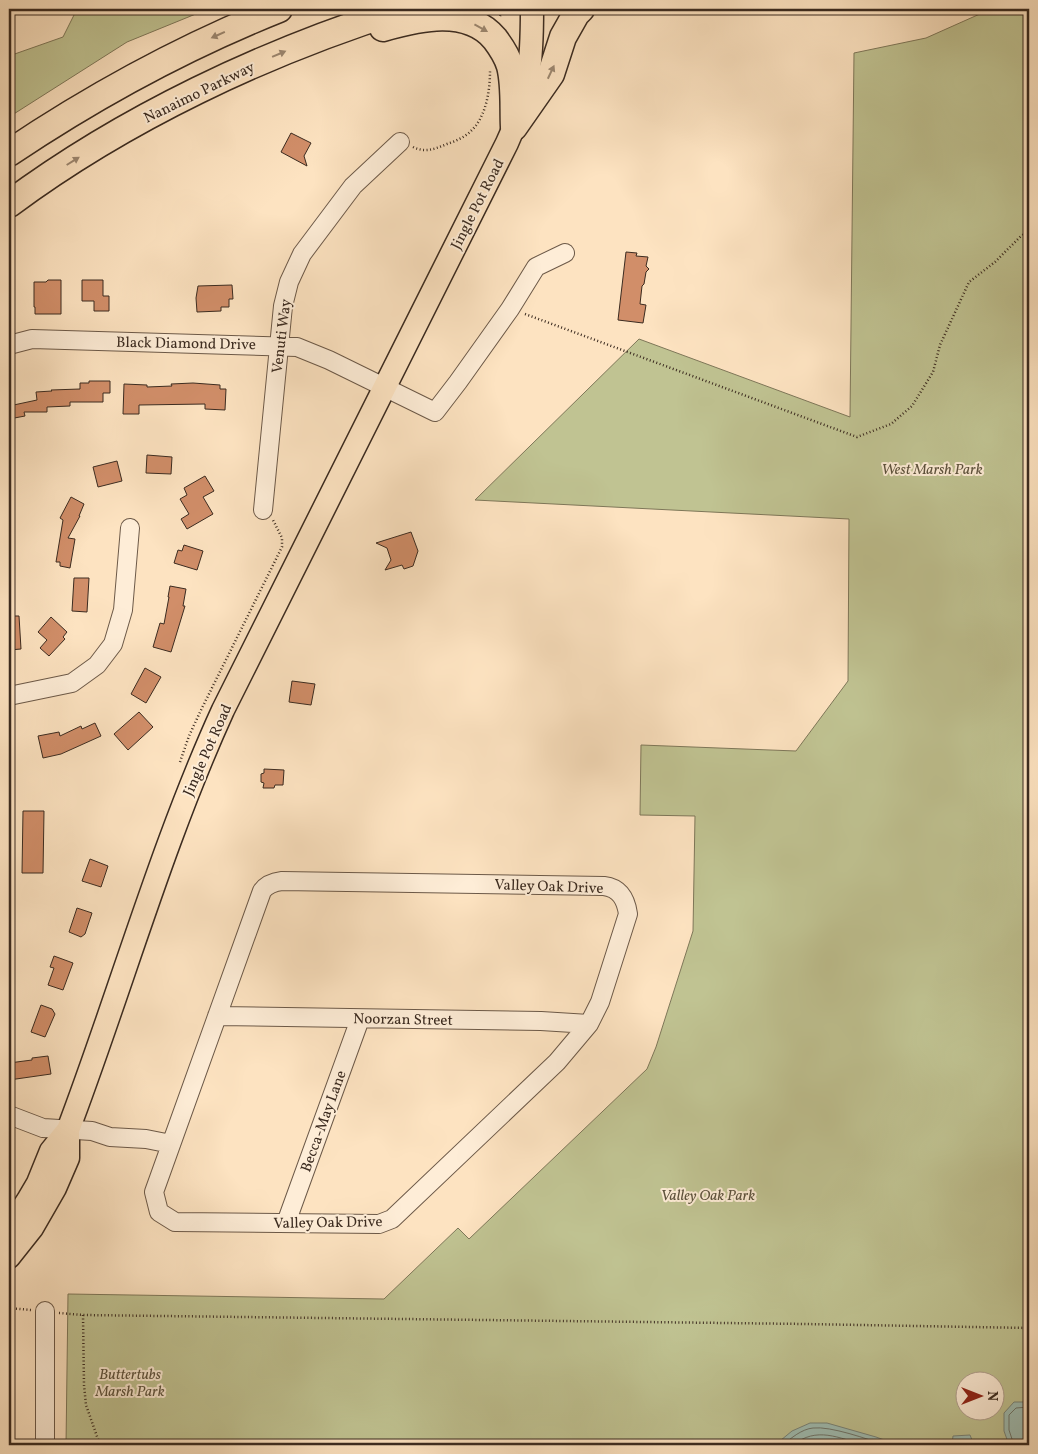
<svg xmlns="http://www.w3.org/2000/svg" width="1038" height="1454" font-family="Vollkorn,serif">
  <rect width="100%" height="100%" fill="#fde3c1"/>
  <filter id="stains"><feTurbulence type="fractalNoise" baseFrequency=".004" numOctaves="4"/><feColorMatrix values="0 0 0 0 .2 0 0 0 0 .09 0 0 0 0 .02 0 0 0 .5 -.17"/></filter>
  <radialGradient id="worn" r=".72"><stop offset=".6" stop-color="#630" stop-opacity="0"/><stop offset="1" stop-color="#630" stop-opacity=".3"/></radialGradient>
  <path fill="#c0c392" stroke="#7e7759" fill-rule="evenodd" d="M 77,9 L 208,9 L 127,42 L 9,117 L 9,56 L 63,37 Z
    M 991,9 L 1029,9 L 1029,1445 L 66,1445 L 68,1294 L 384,1299 L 458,1228 L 469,1239 L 647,1069 L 656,1047 L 693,931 L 695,816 L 640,815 L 641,745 L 796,751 L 848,681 L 849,519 L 475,500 L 639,339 L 850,417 L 854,53 L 926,38 ZM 966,1382 L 996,1382 L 996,1412 L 966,1412 Z"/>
  <path fill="#9fbeb4" stroke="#778379" d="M 1014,1402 L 1029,1402 L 1029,1445 L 1009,1445 L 1004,1431 L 1004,1413 Z
    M 810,1423 L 827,1423 L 876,1437 L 898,1445 L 775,1445 L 792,1431 Z
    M 970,1435 L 974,1445 L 952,1445 L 953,1436 Z"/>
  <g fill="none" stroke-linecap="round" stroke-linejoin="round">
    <path stroke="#6d746a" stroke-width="1" d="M 783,1445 C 791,1438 802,1429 813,1428 C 831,1426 867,1439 885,1445
      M 793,1445 C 817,1426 838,1438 865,1445
      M 1014,1445 L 1009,1430 L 1009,1415 L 1016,1408 L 1029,1407"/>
  </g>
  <path fill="#d18e69" stroke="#3b2b20" d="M 291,133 L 311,143 L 304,156 L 307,166 L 281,152 Z
    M 626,252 L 637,253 L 636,256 L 648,257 L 646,266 L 649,269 L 646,272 L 644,284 L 642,286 L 640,304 L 646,305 L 643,323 L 618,320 Z
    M 48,280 L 61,280 L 61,314 L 35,314 L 35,307 L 34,307 L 34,282 L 46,282 Z
    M 82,280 L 103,280 L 103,296 L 109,296 L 109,311 L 94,311 L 94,301 L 82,301 Z
    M 232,285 L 233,299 L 229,299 L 229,307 L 221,307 L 221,311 L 197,312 L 196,298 L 198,286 Z
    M 89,381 L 110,381 L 110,393 L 103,393 L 103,402 L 70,402 L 70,406 L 47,407 L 47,412 L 24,412 L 25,416 L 9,419 L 9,406 L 37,400 L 36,392 L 52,391 L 51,390 L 80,389 L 80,383 L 89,383 Z
    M 193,383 L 220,385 L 220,389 L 226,389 L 225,410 L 205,409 L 205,404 L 139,405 L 139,414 L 123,414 L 124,384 L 147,385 L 147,387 L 172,386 L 171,384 Z
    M 147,455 L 172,457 L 171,474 L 146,473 Z
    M 117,461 L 122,481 L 98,487 L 93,467 Z
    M 205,476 L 214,491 L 203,497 L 213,514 L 187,529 L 181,519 L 189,514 L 180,499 L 187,495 L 184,488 Z
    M 71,497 L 84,504 L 79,516 L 80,516 L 68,538 L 75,539 L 70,568 L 60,566 L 60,562 L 56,562 L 63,520 L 60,518 Z
    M 411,532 L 418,551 L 413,566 L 404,569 L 402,565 L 385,570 L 391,560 L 387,548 L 376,543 Z
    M 184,545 L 203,551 L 197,570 L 174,563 L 178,550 L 182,551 Z
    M 74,578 L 89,578 L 87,612 L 72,611 Z
    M 170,586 L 186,589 L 183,606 L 185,606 L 171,652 L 153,647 L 160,623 L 164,624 L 169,597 L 168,597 Z
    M 9,616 L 19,616 L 21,649 L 9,650 Z
    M 51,617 L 67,632 L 63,637 L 65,639 L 49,656 L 40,648 L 47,640 L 38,632 Z
    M 145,668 L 161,677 L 146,703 L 131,694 Z
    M 292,681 L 315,684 L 311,705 L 289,702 Z
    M 139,712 L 153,727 L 128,750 L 114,734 Z
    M 95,723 L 101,736 L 61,754 L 43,758 L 38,736 L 59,732 L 60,736 L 81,726 L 82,729 Z
    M 264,769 L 284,770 L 283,785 L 275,785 L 274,788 L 263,788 L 264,783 L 261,782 L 261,774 L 264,773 Z
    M 23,811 L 44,811 L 43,873 L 22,873 Z
    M 90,859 L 108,866 L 101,887 L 82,881 Z
    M 77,908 L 92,913 L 85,934 L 81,937 L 69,932 Z
    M 54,956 L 73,963 L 63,990 L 48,985 L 54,968 L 50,967 Z
    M 41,1005 L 52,1009 L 55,1014 L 45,1037 L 31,1032 Z
    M 48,1056 L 51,1074 L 9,1080 L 9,1063 L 32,1060 L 32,1058 Z"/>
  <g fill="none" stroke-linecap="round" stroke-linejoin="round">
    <defs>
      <path id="minor" d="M 9,345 L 32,339 L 297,347 L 329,360 L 435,412 L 458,382 L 510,309 L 536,267 L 565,253
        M 263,510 L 283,306 L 289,282 L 302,254 L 353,186 L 400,142
        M 9,696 L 72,683 L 97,665 L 113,644 L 123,610 L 130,528
        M 282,881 L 604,886 C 620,888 626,900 628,914 L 600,1002 L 589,1024 L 557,1062 L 392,1219 L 379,1224 L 175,1222 L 159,1212 L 154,1192 L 262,891 C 267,884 274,882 282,881 Z
        M 217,1016 L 541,1021 L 589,1024
        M 9,1115 L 43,1128 L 92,1131 L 110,1137 L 146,1139 L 171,1144
        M 286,1223 L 360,1019
        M 45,1445 L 45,1311"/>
      <path id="major" d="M 9,1229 L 28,1200 L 38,1183 L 51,1151 L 68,1130 C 121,990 161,846 223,710 L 507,143 C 516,124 524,97 528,76 C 532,54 532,31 532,9
        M 9,1257 L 32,1228 L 55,1188 L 68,1158 L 68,1130"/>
      <path id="highway" d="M 383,28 C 419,18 467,6 495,39 C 501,47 507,56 510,66 C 515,85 513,107 514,127
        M 514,127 L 551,74 L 563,37 L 576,14 L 581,9
        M 9,153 C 94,96 184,47 279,9
        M 9,204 C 125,118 265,52 402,9"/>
    </defs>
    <use href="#minor" stroke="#6c5948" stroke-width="20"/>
    <use href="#major" stroke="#3b2b20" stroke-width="25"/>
    <use href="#highway" stroke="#3b2b20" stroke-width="29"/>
    <path stroke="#3b2b20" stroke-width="2.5" stroke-dasharray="1 2.5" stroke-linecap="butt" d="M 497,15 L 497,9
      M 500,16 L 504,9
      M 413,147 C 425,153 435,149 447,144 C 456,141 465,137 471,131 C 486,117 490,91 490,71
      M 525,314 L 857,437 L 891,424 L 912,406 L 933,372 L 940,345 L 969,282 L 995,262 L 1021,236 L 1029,231
      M 180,762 L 189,736 L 201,710 L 282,547 L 282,538 L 273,520
      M 9,1308 L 31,1310
      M 59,1313 L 83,1315 L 805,1324 L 1029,1328
      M 83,1315 L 84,1385 L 86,1405 L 100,1445"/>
    <use href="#minor" stroke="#feedd7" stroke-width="18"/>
    <use href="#major" stroke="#fde3c1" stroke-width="22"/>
    <use href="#highway" stroke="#fde3c1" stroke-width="26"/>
  </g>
  <defs><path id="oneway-solid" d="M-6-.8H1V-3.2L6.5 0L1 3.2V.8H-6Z" transform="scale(1.25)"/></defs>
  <g fill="#9c8770">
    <use href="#oneway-solid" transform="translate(481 28) rotate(29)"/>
    <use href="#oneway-solid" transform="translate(218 35) rotate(156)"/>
    <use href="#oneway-solid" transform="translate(279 54) rotate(-23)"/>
    <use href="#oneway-solid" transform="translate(551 72) rotate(-65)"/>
    <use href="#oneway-solid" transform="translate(73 161) rotate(-32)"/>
  </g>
  <g text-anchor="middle" stroke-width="4" stroke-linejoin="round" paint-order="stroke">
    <g font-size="15" fill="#3b2b20" stroke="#feedd7">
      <text transform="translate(199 92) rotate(-26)" y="5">Nanaimo Parkway</text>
      <text transform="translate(477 204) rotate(-63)" y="5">Jingle Pot Road</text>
      <text transform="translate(281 336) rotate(-83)" y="5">Venuti Way</text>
      <text transform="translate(186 343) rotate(1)" y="5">Black Diamond Drive</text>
      <text transform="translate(207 750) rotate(-66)" y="5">Jingle Pot Road</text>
      <text transform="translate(549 886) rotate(2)" y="5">Valley Oak Drive</text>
      <text transform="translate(403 1019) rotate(1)" y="5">Noorzan Street</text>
      <text transform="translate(323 1121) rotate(-70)" y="5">Becca-May Lane</text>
      <text transform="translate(328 1222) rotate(-1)" y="5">Valley Oak Drive</text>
    </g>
    <g font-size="15" font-style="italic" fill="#5c513c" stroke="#feedd7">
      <text x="932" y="474">West Marsh Park</text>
      <text x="708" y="1200">Valley Oak Park</text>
      <text x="130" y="1379">Buttertubs<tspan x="130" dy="17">Marsh Park</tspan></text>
    </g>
  </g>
  <rect width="1038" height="1454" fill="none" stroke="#fde3c1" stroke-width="30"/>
  <rect x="10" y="10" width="1018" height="1434" fill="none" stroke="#3b2b20" stroke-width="2.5"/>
  <rect x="15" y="15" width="1008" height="1424" fill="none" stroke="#3b2b20"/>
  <g transform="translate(980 1396) rotate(90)"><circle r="24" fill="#feedd7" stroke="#b09f8e"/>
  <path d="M0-4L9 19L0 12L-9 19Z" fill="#8f2418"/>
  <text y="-8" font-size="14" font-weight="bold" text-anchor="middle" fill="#3b2b20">N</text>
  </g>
  <rect width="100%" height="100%" filter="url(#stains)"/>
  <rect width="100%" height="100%" fill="url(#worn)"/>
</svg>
